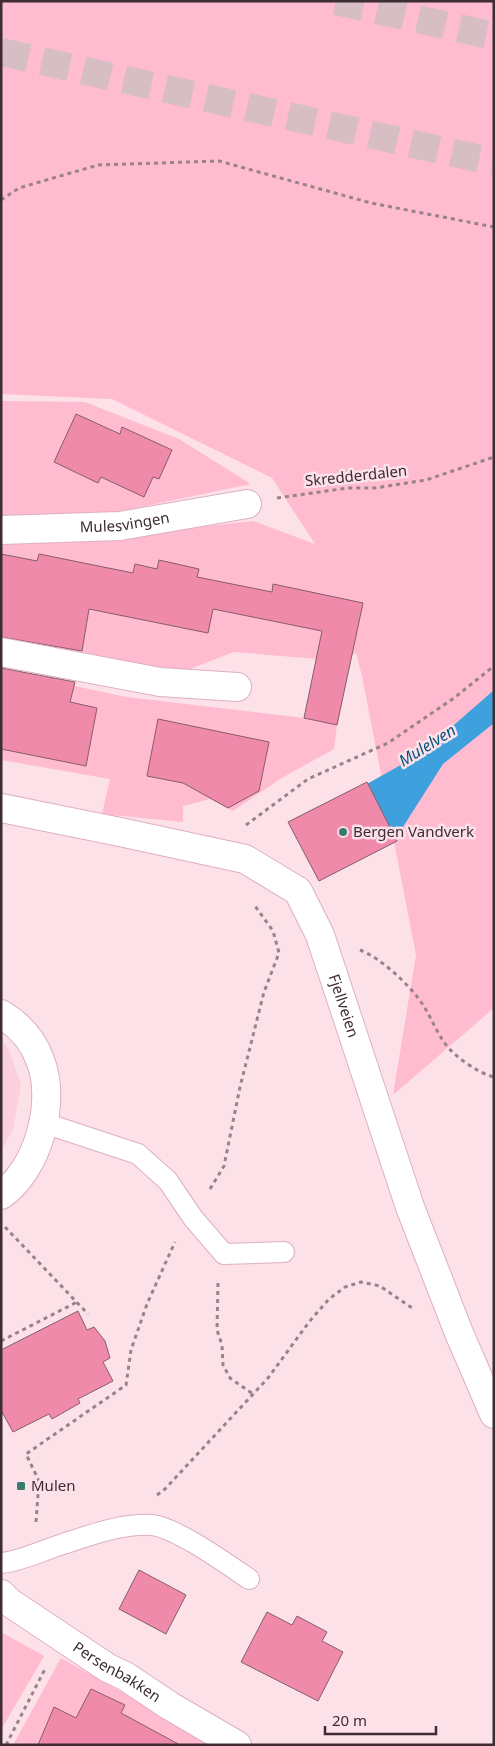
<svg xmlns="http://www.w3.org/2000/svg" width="495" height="1746" font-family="'Noto Sans',sans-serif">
  <rect width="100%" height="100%" fill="#fde1e9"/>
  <path fill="#fbd0dc" d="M 1,1037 L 9,1050 L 21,1085 L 13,1130 L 1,1150 Z"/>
  <path fill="#ffbbcf" d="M 1,1 L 494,1 L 494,1008 L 393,1095 L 416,955 L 362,676 L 356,653 L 342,661 L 234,652 L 187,670 L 94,659 L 1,640 L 1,541 L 100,538 L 253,521 L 315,544 L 272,478 L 112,399 L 1,394 Z
    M 1,401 L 85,402 L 179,439 L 251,484 L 117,512 L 1,522 Z
    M 1,670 L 126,697 L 304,718 L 337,725 L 334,749 L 280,779 L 233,811 L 210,799 L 183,806 L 183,822 L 102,814 L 110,779 L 1,760 Z
    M 1,1632 L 44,1656 L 1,1730 Z
    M 61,1658 L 216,1745 L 13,1745 Z"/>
  <path fill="#3ea1de" d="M 494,690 L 494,723 L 443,764 L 394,841 L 367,784 L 422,753 Z"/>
  <path fill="#ef8aab" stroke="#855e69" d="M 76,414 L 120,434 L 122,427 L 172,450 L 159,479 L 153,477 L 144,497 L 101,477 L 98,483 L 54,462 Z
    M 1,554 L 37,561 L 39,554 L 133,573 L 135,564 L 157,569 L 159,560 L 199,569 L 197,577 L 272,592 L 273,584 L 363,603 L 337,725 L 304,718 L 322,631 L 213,609 L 208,633 L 89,609 L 82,651 L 1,637 Z
    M 1,668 L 75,682 L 70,702 L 97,708 L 86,766 L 1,749 Z
    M 158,719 L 269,742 L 259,791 L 228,808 L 183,783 L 147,776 Z
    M 367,782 L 397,841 L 319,881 L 288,822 Z
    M 78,1311 L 87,1330 L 94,1327 L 105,1341 L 110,1358 L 103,1362 L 113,1381 L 78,1399 L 80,1403 L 52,1419 L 49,1414 L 13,1432 L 1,1410 L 1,1350 Z
    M 139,1570 L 186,1595 L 166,1634 L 119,1609 Z
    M 267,1612 L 292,1625 L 297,1616 L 327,1632 L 322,1641 L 343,1652 L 318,1701 L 241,1662 Z
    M 91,1689 L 125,1705 L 121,1713 L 180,1745 L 38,1745 L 54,1707 L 76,1718 Z"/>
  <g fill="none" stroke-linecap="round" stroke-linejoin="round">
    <path stroke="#d7bdc4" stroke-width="28" stroke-dasharray="28 14" stroke-linecap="butt" d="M 336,1 L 494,36
      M 1,52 L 494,162"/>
    <defs>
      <path id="lane" d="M 44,1123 L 138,1154 L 168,1181 L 193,1218 L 224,1254 L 284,1252
        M 1,1563 C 22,1561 43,1550 63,1544 C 91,1535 123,1523 152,1525 C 177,1528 227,1564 249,1579"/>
      <g id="street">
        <path id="s1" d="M 1,530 L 120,526 L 247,504"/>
        <path d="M 1,652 L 160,682 L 237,687"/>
        <path id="s2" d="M 1,808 L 120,832 L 245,859 L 298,891 L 320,935 L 410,1207 L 459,1333 L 494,1414"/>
        <path d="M 1,1014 C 19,1025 33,1040 40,1060 C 57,1101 38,1170 1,1195"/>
        <path id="s3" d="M 1,1594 L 9,1602 L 108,1668 L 125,1676 L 170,1706 L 237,1745"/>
      </g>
    </defs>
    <use href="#lane" stroke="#ddb0bd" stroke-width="22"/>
    <use href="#street" stroke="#ddb0bd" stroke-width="30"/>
    <path stroke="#998389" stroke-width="3" stroke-dasharray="4 4" stroke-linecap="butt" d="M 1,200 L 19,188 L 98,165 L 219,161 L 371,203 L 494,227
      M 277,498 L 348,488 L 375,488 L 426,480 L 494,457
      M 246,825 L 308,779 L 388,743 L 454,698 L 494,666
      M 360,950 C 381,958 411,986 423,1005 C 431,1017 436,1031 444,1042 C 453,1056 478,1073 494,1077
      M 210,1189 L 224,1166 L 240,1087 L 264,992 L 279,953 L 273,931 L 255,906
      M 5,1227 L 88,1314
      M 218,1283 L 217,1330 L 222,1345 L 223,1365 L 230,1378 L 253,1394
      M 1,1341 L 77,1302
      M 157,1495 L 165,1489 L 268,1378 L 309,1322 L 329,1299 L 345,1287 L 361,1282 L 380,1286 L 412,1308
      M 36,1522 L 39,1481 L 26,1454 L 126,1385 L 131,1350 L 147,1304 L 175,1242
      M 6,1745 L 46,1667"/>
    <use href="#lane" stroke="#fff" stroke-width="20"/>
    <use href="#street" stroke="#fff" stroke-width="28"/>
  </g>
  <g fill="#377b6e" stroke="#fde1e9" stroke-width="2">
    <circle cx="343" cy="832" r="5"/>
    <rect x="16" y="1481" width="10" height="10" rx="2.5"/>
  </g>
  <g text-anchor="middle" stroke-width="5" stroke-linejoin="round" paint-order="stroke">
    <g font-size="15" fill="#3d2c31" stroke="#fde1e9">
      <text transform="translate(356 476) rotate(-6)" y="5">Skredderdalen</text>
      <text dy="5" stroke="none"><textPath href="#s1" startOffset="124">Mulesvingen</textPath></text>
      <text dy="5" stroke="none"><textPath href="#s2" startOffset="435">Fjellveien</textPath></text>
      <text dy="5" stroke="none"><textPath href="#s3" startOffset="140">Persenbakken</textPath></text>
    </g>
    <g font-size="15" fill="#3d2c31" stroke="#fde1e9" text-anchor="start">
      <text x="353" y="837">Bergen Vandverk</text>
      <text x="31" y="1491">Mulen</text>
    </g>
    <g font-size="16" font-style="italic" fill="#06557e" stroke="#fde1e9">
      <text transform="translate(427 745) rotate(-32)" y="6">Mulelven</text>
    </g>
  </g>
  <rect width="495" height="1746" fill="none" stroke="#3d2c31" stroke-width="5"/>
  <path d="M325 1726v8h111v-8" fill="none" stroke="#3d2c31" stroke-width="2.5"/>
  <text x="332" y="1726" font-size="15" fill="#3d2c31" stroke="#fde1e9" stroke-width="4" paint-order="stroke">20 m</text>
</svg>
